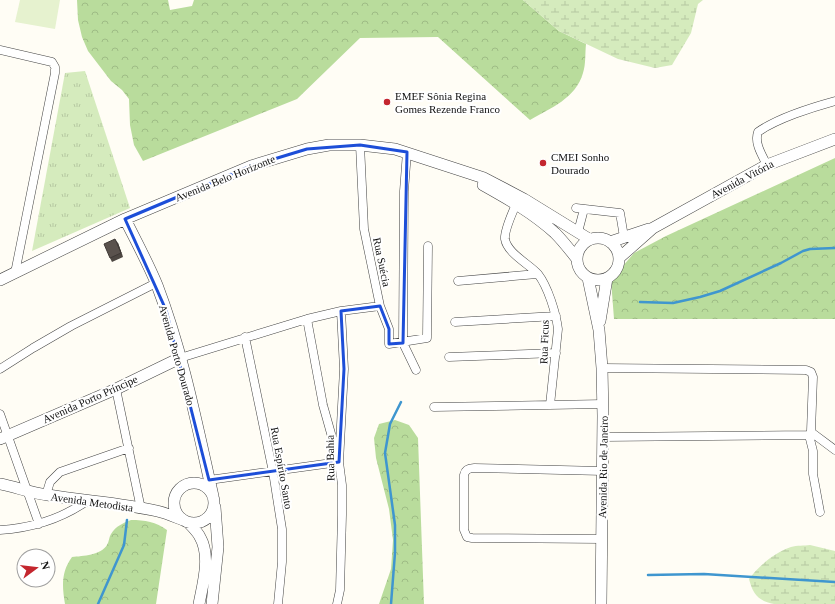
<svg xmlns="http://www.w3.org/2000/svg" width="835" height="604" font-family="Georgia,serif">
  <defs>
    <pattern id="grass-tufts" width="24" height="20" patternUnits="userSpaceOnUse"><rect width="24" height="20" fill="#d5ebbd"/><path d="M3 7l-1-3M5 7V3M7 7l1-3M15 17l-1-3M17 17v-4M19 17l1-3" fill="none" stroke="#b6c8a1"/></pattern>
    <pattern id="forest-crowns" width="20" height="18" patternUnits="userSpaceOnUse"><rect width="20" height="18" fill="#b9dc9c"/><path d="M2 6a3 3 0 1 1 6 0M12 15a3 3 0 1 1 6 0" fill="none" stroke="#9ebc85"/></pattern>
    <pattern id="wetland-marsh" width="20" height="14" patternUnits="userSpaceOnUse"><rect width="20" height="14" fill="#d5ebbd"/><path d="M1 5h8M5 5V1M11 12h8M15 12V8" fill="none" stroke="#b6c8a1"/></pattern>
  </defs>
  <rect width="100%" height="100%" fill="#fffdf5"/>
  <path fill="url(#grass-tufts)" d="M 85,71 L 130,208 L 32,251 L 65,73 Z"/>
  <path fill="url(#forest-crowns)" d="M 77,0 L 168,0 L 170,10 L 192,6 L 194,0 L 523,0 L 559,31 L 586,44 C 585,53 586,64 583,73 C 576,98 551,108 530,120 L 438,37 L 360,38 L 297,99 L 143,161 L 134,145 L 130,125 L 129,99 L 122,90 L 111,81 L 88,51 L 82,37 L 78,20 Z
    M 835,158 L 835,319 L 614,319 L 611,280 L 634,253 L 666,236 Z
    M 395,420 L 409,425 L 418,438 L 424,604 L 379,604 L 391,569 L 393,540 L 389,509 L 376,458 L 374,438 L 379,424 Z
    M 131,520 C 145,520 156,522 167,530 L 156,604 L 65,604 C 62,586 61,572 72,557 C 83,556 101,555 107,545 C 109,542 109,537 111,534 C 116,526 123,523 131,520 Z"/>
  <path fill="url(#wetland-marsh)" d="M 523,0 L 703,0 L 698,4 L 691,33 L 672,65 L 655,68 L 618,59 L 559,31 Z
    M 810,545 L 835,551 L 835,604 L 774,604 C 758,601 753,594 749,579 C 760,565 774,553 791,547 C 797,545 804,546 810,545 Z"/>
  <path fill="#e6f2cf" d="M 20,0 L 60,0 L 55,29 L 15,22 Z"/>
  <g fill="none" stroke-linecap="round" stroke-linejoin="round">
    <path stroke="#3f96cf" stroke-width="2.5" d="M 640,302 L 673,303 L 700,297 L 720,291 L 781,263 L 803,251 L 810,249 L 835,248
      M 648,575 L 704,574 L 835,582
      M 98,604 L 124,545 L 127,520
      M 391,604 L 395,553 L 395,525 L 385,453 L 390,424 L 401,402"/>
    <defs>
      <path id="minor" d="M 0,50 L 52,62 L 55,67 L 55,73 L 15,273
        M 360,145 L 364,229 L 380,306 L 389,329 L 389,344 L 427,338 L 428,246
        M 407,152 L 404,191 L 403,343 L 416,370
        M 767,165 C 762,155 754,143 758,132 C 776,119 813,107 835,101
        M 516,204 C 513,212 504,230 505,239 C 507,253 529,264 538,274 C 548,287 556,313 558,329 L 550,405
        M 576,208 L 620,213 L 624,237
        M 578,232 L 584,209
        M 458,281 L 537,274
        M 455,322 L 556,316
        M 245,337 L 273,472 L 282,529 L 282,562 L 278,604
        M 449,357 L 556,353
        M 180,358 L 307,319 L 341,311 L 380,306
        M 602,368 L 806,370 L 811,372 L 813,377 L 811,431 L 810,434 L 808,435 L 603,437
        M 0,369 L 33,348 L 71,326 L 156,283
        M 116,389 L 141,509
        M 434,407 L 603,404
        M 0,414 L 39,524
        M 811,432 L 835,450
        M 809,435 L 813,451 L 813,474 L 820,512
        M 209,480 L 339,462 L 323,405 L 307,319
        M 46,495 L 50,482 L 60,472 L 129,448
        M 0,530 C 32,528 61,519 87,501
        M 602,539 L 472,538 L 467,537 L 464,530 L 464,475 C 465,470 469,468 474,468 L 603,471
        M 337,604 L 340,590 L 342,515 L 342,485 L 339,462 L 344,369 L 341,311"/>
      <path id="tertiary" d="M 483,185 C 508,199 533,213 555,233 C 563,241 570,250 577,259
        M 125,219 C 136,241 148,263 157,285 C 183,353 197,425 213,496
        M577 259a21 21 0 1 1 42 0a21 21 0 1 1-42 0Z
        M 610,242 L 649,229
        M 619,258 L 653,228 L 767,165 L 835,139
        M 588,278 L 599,330 L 602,368 L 603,416 L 601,604
        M 0,280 L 125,219 L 251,166 L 307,149 L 329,145 L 360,145 L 395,149 L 484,178 L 524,199 L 589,239
        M 600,321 L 607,278
        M 0,439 L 116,389 L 180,358
        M174 503a20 20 0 1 1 40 0a20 20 0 1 1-40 0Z
        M 0,484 C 16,487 31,493 48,495 C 84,501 121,503 157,511 C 166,513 175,517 183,520
        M 188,522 C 192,527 197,531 200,537 C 211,556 203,583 199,604
        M 212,604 L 218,547 L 215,507"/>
    </defs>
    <use href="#minor" stroke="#444" stroke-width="9"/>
    <use href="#tertiary" stroke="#444" stroke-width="12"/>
    <use href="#minor" stroke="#fff" stroke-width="8"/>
    <use href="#tertiary" stroke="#fff" stroke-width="11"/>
  </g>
  <path fill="#4d4742" d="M 118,243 L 123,257 L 112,262 L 110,258 Z"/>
  <path fill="#3f3936" d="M 115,239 L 118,243 L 123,257 L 121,253 Z"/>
  <path fill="#5a524d" stroke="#3f3936" d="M 115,239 L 121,253 L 110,258 L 104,244 Z"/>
  <path fill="none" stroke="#1d4ed8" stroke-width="3" stroke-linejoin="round" d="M 360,145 L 407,152 L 403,343 L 389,344 L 389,329 L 380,306 L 341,311 L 344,369 L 339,462 L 209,480 L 166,310 L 125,219 L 251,166 L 307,149 Z"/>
  <g fill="#c4262e" stroke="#fff" stroke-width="1.5">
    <circle cx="387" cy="102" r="4"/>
    <circle cx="543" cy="163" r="4"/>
  </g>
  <g text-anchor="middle" stroke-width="4" stroke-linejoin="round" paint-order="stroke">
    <g font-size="11" fill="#111" stroke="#fff" text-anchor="start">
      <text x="395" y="100">EMEF Sônia Regina<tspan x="395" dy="13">Gomes Rezende Franco</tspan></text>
      <text x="551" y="161">CMEI Sonho<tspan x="551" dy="13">Dourado</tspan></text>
    </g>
    <g font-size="11" fill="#111" stroke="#fff">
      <text transform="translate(225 178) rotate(-22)" y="4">Avenida Belo Horizonte</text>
      <text transform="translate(742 179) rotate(-28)" y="4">Avenida Vitória</text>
      <text transform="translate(382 262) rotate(78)" y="4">Rua Suécia</text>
      <text transform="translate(544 342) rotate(-88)" y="4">Rua Ficus</text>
      <text transform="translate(177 355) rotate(74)" y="4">Avenida Porto Dourado</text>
      <text transform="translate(90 399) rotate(-24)" y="4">Avenida Porto Príncipe</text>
      <text transform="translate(330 458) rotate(-91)" y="4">Rua Bahia</text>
      <text transform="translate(603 467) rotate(-89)" y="4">Avenida Rio de Janeiro</text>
      <text transform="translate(282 468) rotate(80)" y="4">Rua Espírito Santo</text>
      <text transform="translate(92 502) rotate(8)" y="4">Avenida Metodista</text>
    </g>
  </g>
  <g transform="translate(36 568) rotate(75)"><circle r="19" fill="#ffffff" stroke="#a0a0a0"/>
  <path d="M0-3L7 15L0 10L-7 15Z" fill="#c4262e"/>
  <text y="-6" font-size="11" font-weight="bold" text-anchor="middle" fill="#111111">N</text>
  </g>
</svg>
